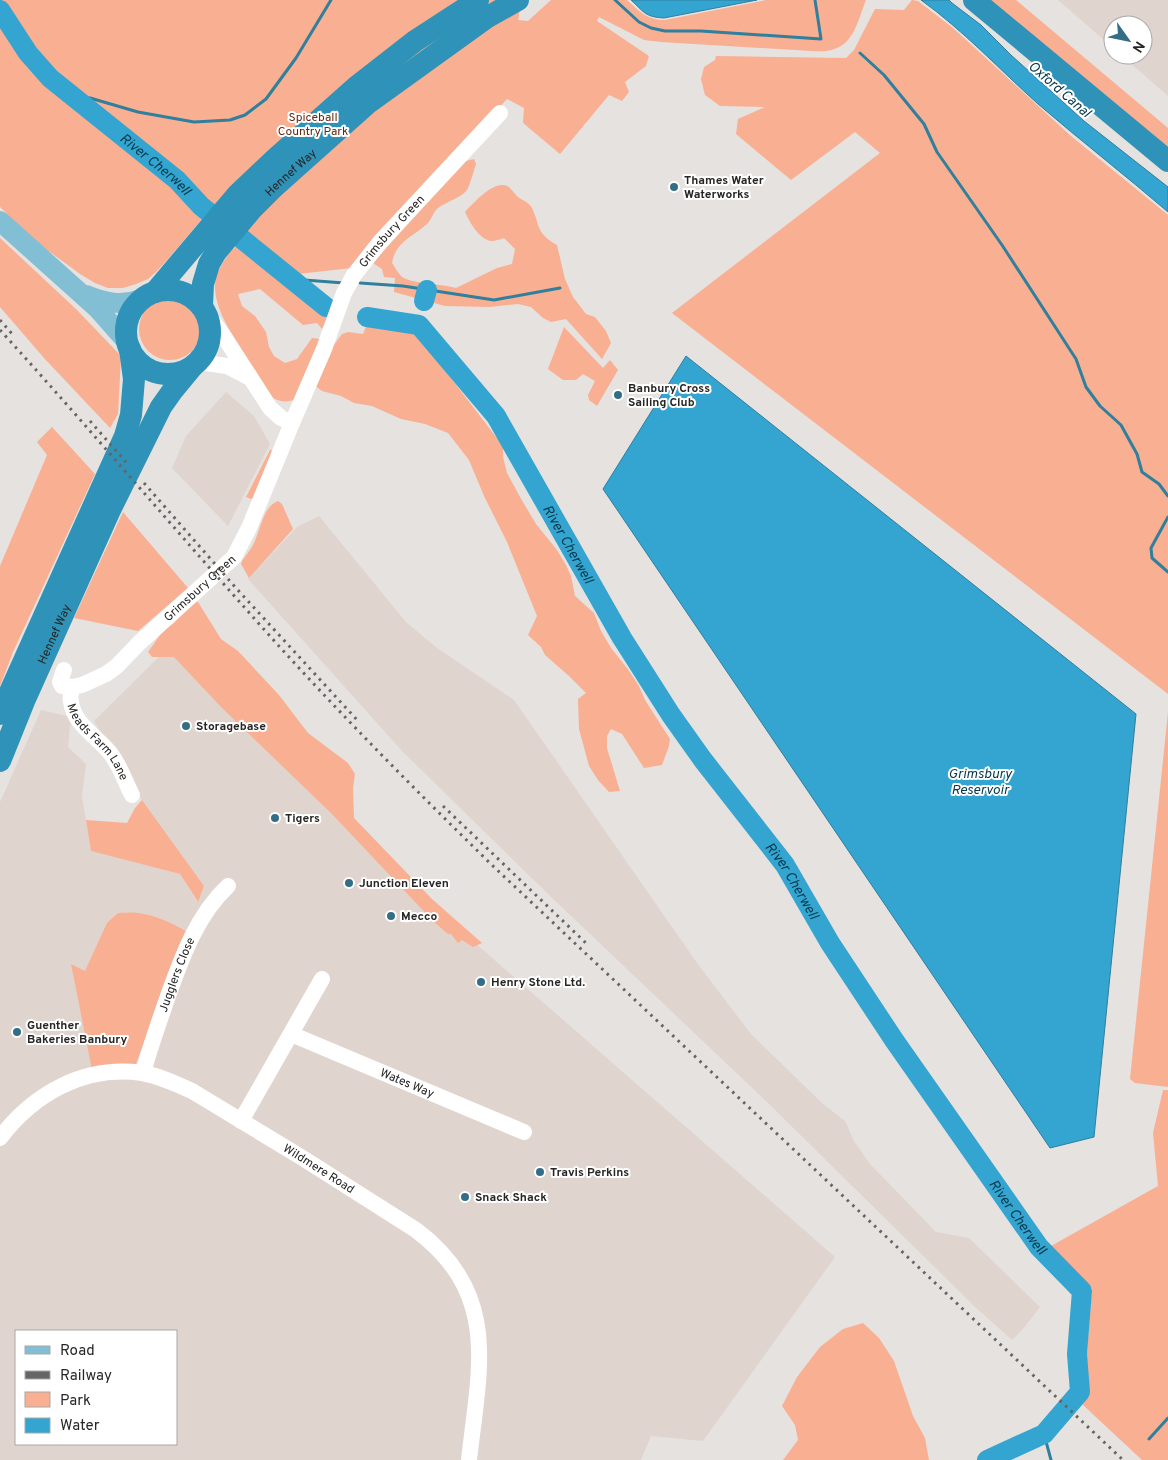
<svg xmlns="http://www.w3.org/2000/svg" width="1168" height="1460" font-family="Overpass,sans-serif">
  <rect width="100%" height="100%" fill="#e6e2e0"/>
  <path fill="#e0d4cf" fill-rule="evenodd" d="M 1058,0 L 1168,0 L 1168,96 L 1121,55 L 1143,55 L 1143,25 L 1113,25 L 1113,48 Z
    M 226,392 L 254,416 L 270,444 L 228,526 L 172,468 L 186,436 Z
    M 319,516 L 406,622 L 437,648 L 514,700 L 697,963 L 751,1034 L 822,1103 L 845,1121 L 854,1141 L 870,1164 L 936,1232 L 969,1238 L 1040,1307 L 1023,1329 L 1012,1340 L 974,1306 L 769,1104 L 550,896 L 402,751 L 248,579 L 297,527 Z
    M 172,644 L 460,930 L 835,1257 L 703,1441 L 651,1436 L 641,1460 L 0,1460 L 0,802 L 41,710 L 71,717 L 68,747 L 86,764 L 82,796 L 91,851 L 180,874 L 197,902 L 204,886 L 142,800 L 94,721 ZM 138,913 L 158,918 L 174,924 L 186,931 L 92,1069 L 71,964 L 85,972 ZM 16,1331 L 176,1331 L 176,1444 L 16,1444 Z"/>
  <path fill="#f8af92" d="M 0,0 L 520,0 L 519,16 L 518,20 L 528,21 L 551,0 L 627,0 C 640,12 647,20 665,20 L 766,0 L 866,0 C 858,20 854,45 831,50 C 825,52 817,51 811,51 L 661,42 L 644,40 L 599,17 L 597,21 L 649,56 L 646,66 L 625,82 L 629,92 L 622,101 L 609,95 L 560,154 L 523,123 L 524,108 L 507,99 L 352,268 L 298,274 L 214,205 L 168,259 L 157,271 L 148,279 L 136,284 L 123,288 L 108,288 L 95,283 L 80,274 L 35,241 L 0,207 Z
    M 912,0 L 918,1 L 953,28 L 1071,136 L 1168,215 L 1168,694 L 672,313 L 880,153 L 855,132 L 791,180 L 736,134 L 738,119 L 765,107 L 720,106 L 705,95 L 701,79 L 704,67 L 715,60 L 716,56 L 846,58 L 854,50 L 875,9 L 904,10 Z
    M 988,0 L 1016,0 L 1168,128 L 1168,148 Z
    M 474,159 L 476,164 C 475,167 469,188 467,190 C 462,197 446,202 438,208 C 433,212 432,219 427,224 C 413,237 396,241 392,263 C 395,267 398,273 401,276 C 410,284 443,284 456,288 L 497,268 L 512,264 L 515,249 L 504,238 C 501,239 495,241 492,241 C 480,241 469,221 465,212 C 474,203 495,178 509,187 C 512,190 514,193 517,196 C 521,200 529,202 532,208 C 541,227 535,232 557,245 L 565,279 L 573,297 L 586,314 L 595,317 L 606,331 L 611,343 L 602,359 L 566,319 L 551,322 L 543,318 L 531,307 L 518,304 L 490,307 L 445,306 L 394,292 L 395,278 L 384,277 L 382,269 L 373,263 L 426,204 L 466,161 Z
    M 0,238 L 77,310 L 121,356 L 118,414 L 110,428 L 44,358 L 0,307 Z
    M 241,243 L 315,305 L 327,311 L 329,316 L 322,329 L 317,323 L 303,325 L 260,289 L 238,294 L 242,306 L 255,316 L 266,332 L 269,347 L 274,356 L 285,363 L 297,359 L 312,338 L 321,339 L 294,400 C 287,402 281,402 275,399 C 261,392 254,371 246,358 C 233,334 210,306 216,276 C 217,272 219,269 221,266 C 226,257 232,248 241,243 Z
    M139 329a31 31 0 1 1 62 0a31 31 0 1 1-62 0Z
    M 367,324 L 414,330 L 503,446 L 503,457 L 507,473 L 520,497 L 536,524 L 557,550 L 566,565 L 571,576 L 575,596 L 594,613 L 601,631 L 611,648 L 627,668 L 639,686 L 645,700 L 670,739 L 669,746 L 662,765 L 644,768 L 622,734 L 611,729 L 607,736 L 607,748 L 620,791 L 609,792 L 598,780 L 589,766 L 579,729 L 578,699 L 586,693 L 569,676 L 545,655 L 541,647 L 528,635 L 537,616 L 507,542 L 484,496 L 469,460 L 448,433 L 425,424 L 401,419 L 372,406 L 354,403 L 341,396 L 322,391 L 314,385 L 331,349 L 342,334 L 348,332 L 363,334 Z
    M 564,327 L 603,368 L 610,360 L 618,370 L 597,406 L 589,400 L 588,395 L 595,381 L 583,374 L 576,380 L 563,380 L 548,369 Z
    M 52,427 L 95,474 L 13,652 L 0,686 L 0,566 L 47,455 L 37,442 Z
    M 271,449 L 274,458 L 255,497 L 251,499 L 246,497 L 270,450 Z
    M 278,501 L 282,504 L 293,529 L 249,578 L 241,564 L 242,561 C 246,556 250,550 253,545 C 260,532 263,506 278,501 Z
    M 123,512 L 188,588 L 138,631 L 74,618 Z
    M 195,601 L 198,602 L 221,639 L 238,651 L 279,695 L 308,733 L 348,763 L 355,774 L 353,788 L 354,818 L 432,899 L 482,943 L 473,947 L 462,940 L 458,943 L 451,934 L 448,934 L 434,922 L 332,814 L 223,709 L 174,657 L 152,657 L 148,652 L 165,628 L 173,624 Z
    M 1168,712 L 1168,1087 L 1135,1083 L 1130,1079 Z
    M 142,800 L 204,886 L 198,902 L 180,874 L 91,851 L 86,820 L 127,823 L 135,808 Z
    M 118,913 C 125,913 132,912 138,913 C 155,915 172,923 186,931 L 135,1066 L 92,1070 L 71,964 L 85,971 L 107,923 Z
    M 1163,1090 L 1168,1090 L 1168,1460 L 1142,1460 L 1083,1405 L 1092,1288 L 1051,1246 L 1158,1186 L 1153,1133 Z
    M 863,1323 L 879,1338 L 894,1361 L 913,1416 L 925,1438 L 929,1460 L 783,1460 L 798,1440 L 795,1425 L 782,1406 L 797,1377 L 820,1347 L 843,1329 Z"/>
  <path fill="#33a5d0" stroke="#2f7f9d" d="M 631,0 L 757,0 L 664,18 C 645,17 644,12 631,0 Z
    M 921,0 L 949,0 L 952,3 L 981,25 L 1011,55 L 1084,121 L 1168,187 L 1168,212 C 1125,175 1081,141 1038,104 C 999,69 964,31 921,0 Z
    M 686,356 L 1136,714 L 1094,1137 L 1050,1148 L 603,489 Z"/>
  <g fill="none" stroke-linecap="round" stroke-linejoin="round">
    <path stroke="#2f7f9d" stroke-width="3" d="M 615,0 L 639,22 L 651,28 L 665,31 L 701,31 L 821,39 L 815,0
      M 860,53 L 884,75 L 924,124 L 937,152 L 1002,245 L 1076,359 L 1086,387 L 1100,406 L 1121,425 L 1137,454 L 1142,472 L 1159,484 L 1168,496
      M 73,97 L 90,98 L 138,112 L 194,122 L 230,120 L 245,115 L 266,99 L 296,58 L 331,0
      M 291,279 L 344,283
      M 360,283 L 403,286 L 494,300 L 560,288
      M 1168,517 L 1151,548 L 1152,558 L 1168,572
      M 1044,1434 L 1051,1460
      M 1149,1439 L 1168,1418"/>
    <g stroke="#33a5d0" stroke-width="20">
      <path id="s1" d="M 0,10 L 28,53 L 50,78 L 177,180 L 201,206 L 326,307"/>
      <path d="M 424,301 L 427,290"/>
      <path id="s2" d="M 367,317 L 419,325 L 496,416 L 622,638 L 671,715 L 703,760 L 785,865 L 830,943 L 894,1040 L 1039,1247 L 1082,1291 L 1077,1354 L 1080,1392 L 1044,1434 L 987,1460"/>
    </g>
    <g stroke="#fff" stroke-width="16">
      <path d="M 208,315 L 223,335 L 270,408 L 281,418 L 292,423"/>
      <path d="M 199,362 L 227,366 L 248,377"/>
      <path id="s3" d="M 64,670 L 60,682 L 62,686 L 72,687 L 82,685 L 106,674 L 117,666 L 139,643 L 234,557 L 249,528 L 292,423 L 324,349 L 344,293 L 354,275 L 380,242 L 500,113"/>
      <path id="s4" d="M 72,687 C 71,692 70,698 71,702 C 74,725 98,737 111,754 C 120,766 125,781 132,795"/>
      <path id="s5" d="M 291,1034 L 524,1132"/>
      <path id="s6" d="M 143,1073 C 150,1047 159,1022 168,996 C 182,957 197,915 228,886"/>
      <path d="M 241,1121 L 322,979"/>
      <path id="s7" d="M 0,1138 C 34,1093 85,1065 142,1073 C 160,1076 177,1084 192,1091 L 301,1157 L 416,1230 C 501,1294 479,1369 469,1460"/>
    </g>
    <path stroke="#82bed4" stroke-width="20" d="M 0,221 L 97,308 L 127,342
      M 86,295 C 105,303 122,306 142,299"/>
    <g stroke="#2f92b8" stroke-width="22">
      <path d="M 974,0 L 1168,161"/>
      <circle cx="168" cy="332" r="42"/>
      <path d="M 155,292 L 237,195 L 275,159 L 356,87 L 415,41 L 478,0"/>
      <path id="s8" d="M 202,305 L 203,284 L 209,264 L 216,252 L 252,209 L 274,187 L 368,103 L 486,18 L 518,0"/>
      <path d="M 0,714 L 125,436 L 131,415 L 134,379 L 130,349"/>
      <path id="s9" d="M 0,761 L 25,699 L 110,510 L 161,407 L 173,390 L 192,367"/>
    </g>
    <path stroke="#676563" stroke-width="3" stroke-dasharray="2.5 5" stroke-linecap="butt" d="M 0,320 L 13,335
      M 0,330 C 83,421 163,516 245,608 C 324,698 408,783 494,867 L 1123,1460
      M 90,421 L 126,462
      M 144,483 L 236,588 L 358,721
      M 443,806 L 589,946"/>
  </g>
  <g fill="#336d86" stroke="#fff" stroke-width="2">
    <circle cx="674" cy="187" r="5"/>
    <circle cx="618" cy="395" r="5"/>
    <circle cx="186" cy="726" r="5"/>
    <circle cx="275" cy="818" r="5"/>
    <circle cx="349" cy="883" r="5"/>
    <circle cx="391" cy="916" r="5"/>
    <circle cx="481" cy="982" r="5"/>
    <circle cx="17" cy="1032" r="5"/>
    <circle cx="540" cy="1172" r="5"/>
    <circle cx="465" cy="1197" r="5"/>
  </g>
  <g text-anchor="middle" stroke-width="4" stroke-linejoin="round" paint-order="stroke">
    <g font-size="12" fill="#602910" stroke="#fff">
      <text x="313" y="121">Spiceball<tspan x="313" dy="14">Country Park</tspan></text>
    </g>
    <g font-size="12" fill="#272625" stroke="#fff">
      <text dy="4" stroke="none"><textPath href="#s8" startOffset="165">Hennef Way</textPath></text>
      <text dy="4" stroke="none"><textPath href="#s3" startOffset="602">Grimsbury Green</textPath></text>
      <text dy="4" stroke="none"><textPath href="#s3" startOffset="191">Grimsbury Green</textPath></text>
      <text dy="4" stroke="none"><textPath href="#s9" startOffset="138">Hennef Way</textPath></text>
      <text dy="4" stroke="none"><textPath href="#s4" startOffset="64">Meads Farm Lane</textPath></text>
      <text dy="4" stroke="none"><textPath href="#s6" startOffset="104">Jugglers Close</textPath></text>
      <text dy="4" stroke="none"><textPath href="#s5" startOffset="126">Wates Way</textPath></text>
      <text dy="4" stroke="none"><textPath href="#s7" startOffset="366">Wildmere Road</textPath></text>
    </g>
    <g font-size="12" font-weight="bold" fill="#272625" stroke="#fff" text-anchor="start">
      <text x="684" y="184">Thames Water<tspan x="684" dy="14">Waterworks</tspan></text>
      <text x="628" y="392">Banbury Cross<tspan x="628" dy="14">Sailing Club</tspan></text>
      <text x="196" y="730">Storagebase</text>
      <text x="285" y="822">Tigers</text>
      <text x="359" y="887">Junction Eleven</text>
      <text x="401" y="920">Mecco</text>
      <text x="491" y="986">Henry Stone Ltd.</text>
      <text x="27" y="1029">Guenther<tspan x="27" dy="14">Bakeries Banbury</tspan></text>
      <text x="550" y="1176">Travis Perkins</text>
      <text x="475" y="1201">Snack Shack</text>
    </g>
    <g font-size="14" font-style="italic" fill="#07394c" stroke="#fff">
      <text transform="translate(1060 89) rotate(41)" y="5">Oxford Canal</text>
      <text dy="5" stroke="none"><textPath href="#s1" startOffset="221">River Cherwell</textPath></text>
      <text dy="5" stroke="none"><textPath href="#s2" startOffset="319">River Cherwell</textPath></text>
      <text x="980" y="778">Grimsbury<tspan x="980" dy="16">Reservoir</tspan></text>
      <text dy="5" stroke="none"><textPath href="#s2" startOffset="724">River Cherwell</textPath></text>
      <text dy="5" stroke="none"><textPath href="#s2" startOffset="1129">River Cherwell</textPath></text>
    </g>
  </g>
  <rect x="15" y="1330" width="162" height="115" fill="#ffffff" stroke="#a9a8a8"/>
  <rect x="25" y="1346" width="25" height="8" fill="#82bed4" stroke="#a9a8a8"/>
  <text x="60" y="1355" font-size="15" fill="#272625">Road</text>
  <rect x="25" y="1371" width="25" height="8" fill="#676563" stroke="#a9a8a8"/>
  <text x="60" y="1380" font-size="15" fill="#272625">Railway</text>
  <rect x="25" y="1392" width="25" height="15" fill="#f8af92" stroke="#a9a8a8"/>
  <text x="60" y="1405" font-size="15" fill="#272625">Park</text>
  <rect x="25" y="1418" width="25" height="15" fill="#33a5d0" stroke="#a9a8a8"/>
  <text x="60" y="1430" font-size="15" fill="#272625">Water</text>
  <g transform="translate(1128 40) rotate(123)"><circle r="24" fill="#ffffff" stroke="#a9a8a8"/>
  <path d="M0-4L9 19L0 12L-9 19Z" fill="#336d86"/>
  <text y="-8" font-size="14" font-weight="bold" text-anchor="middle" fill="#272625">N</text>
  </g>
</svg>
